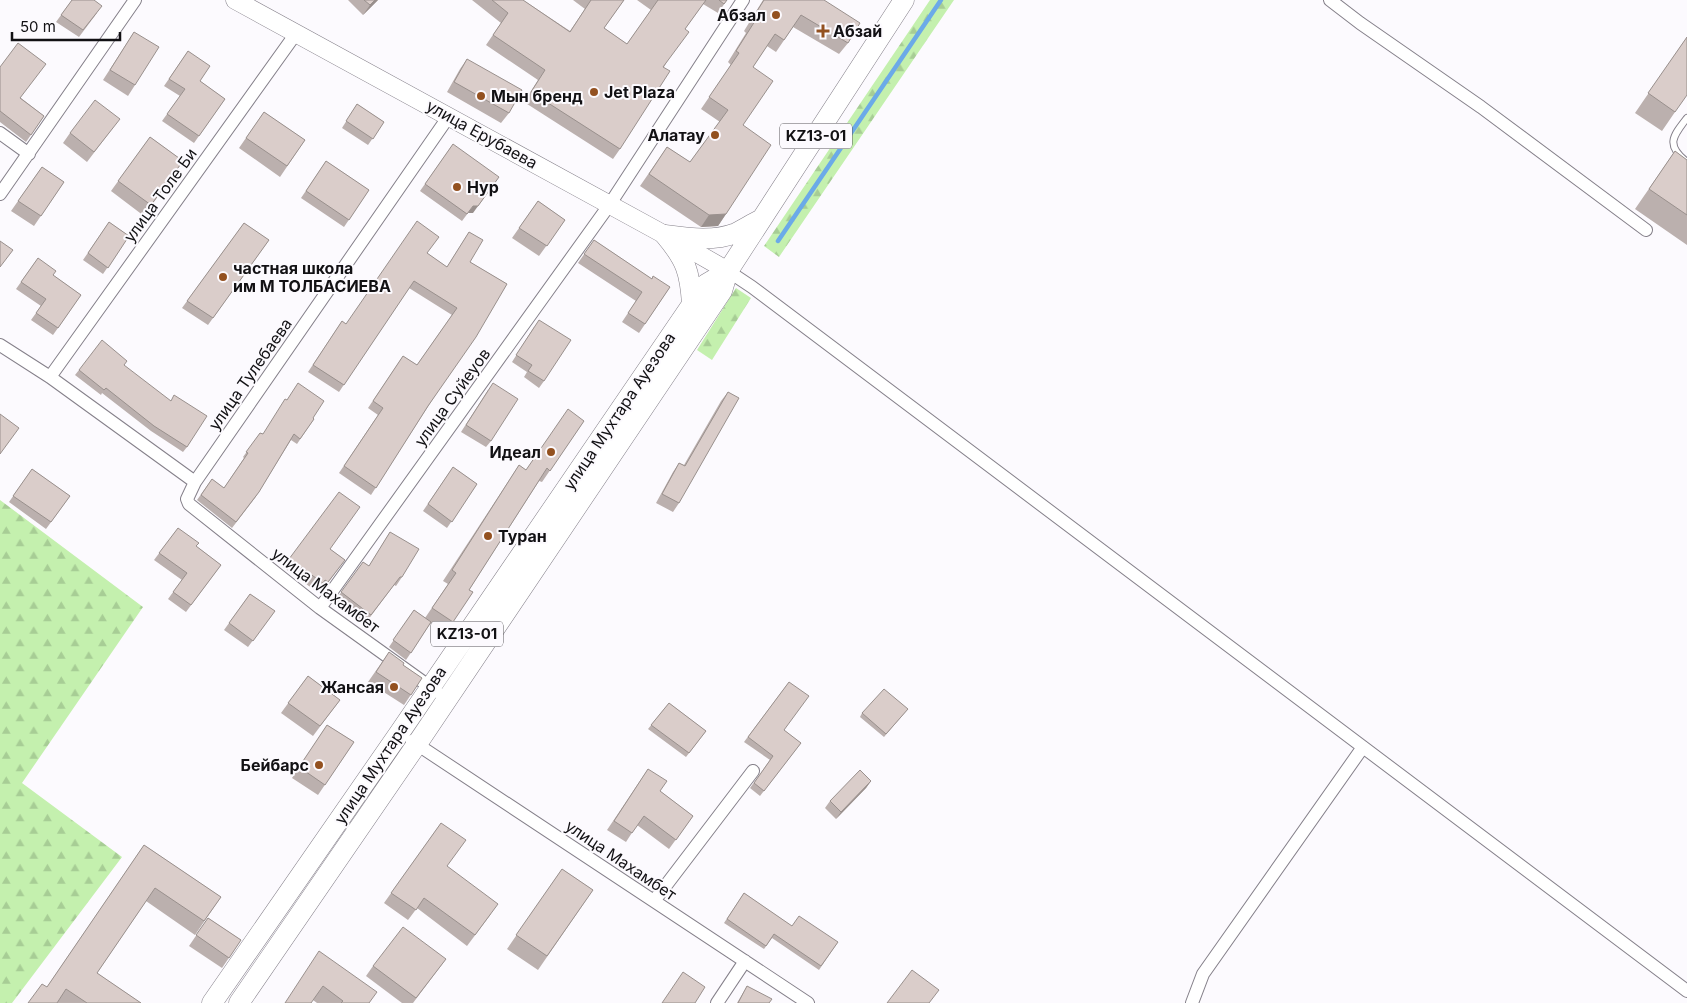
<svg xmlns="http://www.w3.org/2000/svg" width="1687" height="1003" font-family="Inter,sans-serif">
  <defs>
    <pattern id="forest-firs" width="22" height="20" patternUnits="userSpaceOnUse" patternTransform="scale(1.25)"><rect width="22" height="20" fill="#c4f0ae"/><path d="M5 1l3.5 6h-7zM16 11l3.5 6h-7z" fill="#a7cd95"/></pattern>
  </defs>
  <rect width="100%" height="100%" fill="#fcfafe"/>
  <path fill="url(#forest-firs)" d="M 930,0 L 954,0 L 779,257 L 764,246 Z
    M 736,288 L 751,298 L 712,360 L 697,350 Z
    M 0,500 L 143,607 L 22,783 L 122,857 L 12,1003 L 0,1003 Z"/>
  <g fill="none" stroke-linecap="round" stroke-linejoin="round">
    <path stroke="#6baae8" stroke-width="4.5" d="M 778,241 L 941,0"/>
    <defs>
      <path id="lane" d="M 1687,118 C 1673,136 1665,145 1687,162"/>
      <path id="street" d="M 1330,0 L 1360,23 L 1481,107 L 1646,230
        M 0,133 L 29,154
        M 0,194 L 135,0
        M 728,271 L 752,287 L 1687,991
        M 0,345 L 50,377 L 195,482
        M 50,377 L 297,32
        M 320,608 L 610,204 L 743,0
        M 437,692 L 320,608 L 189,504 L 187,499 L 195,482 L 449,116
        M 412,741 L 808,1003
        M 654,901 L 753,771
        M 717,1003 L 745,961
        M 1192,1003 L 1203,974 L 1363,747"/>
      <path id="secondary" d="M 235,0 L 665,235 L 728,271"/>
      <path id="primary" d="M 665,235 C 688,238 713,242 736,233 C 744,229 752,224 760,220
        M 665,235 C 686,260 690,272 692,304
        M 212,1003 L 400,732 L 706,284 L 728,271
        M 239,1003 L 417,744 L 722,291 L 728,271 L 904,0"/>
    </defs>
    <use href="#lane" stroke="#85808a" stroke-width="8"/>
    <use href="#street" stroke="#85808a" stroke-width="14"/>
    <use href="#secondary" stroke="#85808a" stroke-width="19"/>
    <use href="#primary" stroke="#85808a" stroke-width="21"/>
    <use href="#lane" stroke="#fff" stroke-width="6"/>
    <use href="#street" stroke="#fff" stroke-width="12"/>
    <use href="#secondary" stroke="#fff" stroke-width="18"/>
    <use href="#primary" stroke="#fff" stroke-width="20"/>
  </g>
  <path fill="#bbb0ae" d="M 72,0 L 97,13 L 79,37 L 56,22 Z
    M 348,0 L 378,0 L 363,15 Z
    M 472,0 L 523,0 L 570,31 L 585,9 L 573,0 L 624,0 L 604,28 L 627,44 L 651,10 L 637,0 L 727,0 L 718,13 L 703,4 L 685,29 L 664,67 L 620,149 L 613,159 L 524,102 L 538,80 L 486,45 L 501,23 Z
    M 763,0 L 824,0 L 848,43 L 839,54 L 793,27 L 776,52 L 767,46 L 753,67 L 743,125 L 726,214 L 718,226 L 701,227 L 640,186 L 667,147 L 690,162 L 720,122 L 701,109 L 731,65 L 728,62 L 746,33 L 744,31 Z
    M 134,32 L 135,85 L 128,96 L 103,80 Z
    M 1687,37 L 1675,112 L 1662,131 L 1635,113 Z
    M 188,51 L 200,81 L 225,99 L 194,143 L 162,121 L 180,96 L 164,86 Z
    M 467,59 L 509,113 L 501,123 L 447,92 L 460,69 Z
    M 0,67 L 21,98 L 44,116 L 26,142 L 0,122 Z
    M 357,104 L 384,122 L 368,145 L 342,128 Z
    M 264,112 L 305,140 L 280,177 L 239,148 Z
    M 112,129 L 87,162 L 63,143 L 70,133 Z
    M 150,137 L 183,161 L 144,216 L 111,191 Z
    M 453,144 L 473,213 L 468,213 L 462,221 L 420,191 Z
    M 1675,151 L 1687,160 L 1687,245 L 1635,209 Z
    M 326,161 L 369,190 L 344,227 L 301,198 Z
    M 42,167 L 64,182 L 34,226 L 11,211 Z
    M 538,201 L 565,220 L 539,256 L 512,238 Z
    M 109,222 L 129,236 L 103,274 L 83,260 Z
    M 244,223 L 269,240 L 208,325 L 182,308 Z
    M 469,232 L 470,262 L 507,284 L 371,495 L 339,473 L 378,415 L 368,408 L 403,356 L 417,365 L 452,315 L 409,288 L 339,392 L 308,372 L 342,321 L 346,324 L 427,253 L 447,267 Z
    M 594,240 L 652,279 L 670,287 L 639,333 L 622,322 L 636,301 L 578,263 Z
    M 38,258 L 53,275 L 81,295 L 53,335 L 31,320 L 41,306 L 16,289 Z
    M 534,327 L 544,381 L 539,388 L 524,377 L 527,372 L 512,362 Z
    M 124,365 L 187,447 L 183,452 L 151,431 L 102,393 L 101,395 L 75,375 L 79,370 Z
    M 488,390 L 491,441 L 486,447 L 461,432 Z
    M 728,392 L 679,503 L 673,512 L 656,503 L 673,472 L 679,463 L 684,465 L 721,401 Z
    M 313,418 L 314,419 L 297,444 L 291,440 L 255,498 L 232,528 L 197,500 L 212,479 L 224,488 L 244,458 L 243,457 L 260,433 L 263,434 Z
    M 584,421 L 542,482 L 539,481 L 469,590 L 473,592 L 444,634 L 430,624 L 406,660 L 389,647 L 414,610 L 425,618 L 448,584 L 443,581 L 519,465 L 526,470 Z
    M 453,467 L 477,484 L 447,528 L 423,511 Z
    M 32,469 L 70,496 L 46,529 L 9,502 Z
    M 178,528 L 196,546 L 221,565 L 186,612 L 168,599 L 182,580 L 154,560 Z
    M 390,532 L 402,577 L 396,586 L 394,585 L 365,624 L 335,601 L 363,562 L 369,566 Z
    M 330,549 L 345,560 L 322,591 L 319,589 L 317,592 L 283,567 L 289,559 Z
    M 250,594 L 275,611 L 248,647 L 224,630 Z
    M 389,652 L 403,665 L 422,678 L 404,705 L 368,682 Z
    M 308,676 L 340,700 L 313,736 L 281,713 Z
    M 789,682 L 784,730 L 801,743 L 760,796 L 750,788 L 770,760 L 744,742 Z
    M 669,703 L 706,731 L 686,757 L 648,729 Z
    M 908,709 L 884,737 L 860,717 L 862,713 Z
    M 327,725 L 354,742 L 318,795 L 292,778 Z
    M 648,769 L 660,791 L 693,816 L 669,849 L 637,825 L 626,842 L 607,830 Z
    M 871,781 L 866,788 L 836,819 L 825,808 L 830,801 Z
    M 441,823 L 447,866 L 491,914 L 467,946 L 417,908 L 408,920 L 384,903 Z
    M 144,845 L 221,897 L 195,935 L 146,901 L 97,973 L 141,1003 L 57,1003 L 47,987 Z
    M 562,869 L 593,890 L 538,970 L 507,949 Z
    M 744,893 L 792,926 L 838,942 L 819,970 L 772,938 L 764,949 L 724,923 Z
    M 208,918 L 241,940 L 222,968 L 189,946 Z
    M 319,951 L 369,1003 L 317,1003 L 313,1000 Z
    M 446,959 L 413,1003 L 402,1003 L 366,976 L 373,966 Z
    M 747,986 L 769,1003 L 737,1003 Z"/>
  <path fill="#99908d" d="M 375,0 L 378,0 L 363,15 L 370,5 Z
    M 499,177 L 473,213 L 468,213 L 473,206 Z
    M 726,214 L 718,226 L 701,227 L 709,215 Z
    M 871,781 L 866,788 L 836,819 L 841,812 Z"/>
  <path fill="#dacdca" stroke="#99908d" d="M 72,0 L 94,0 L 102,6 L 83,30 L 61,15 Z
    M 364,0 L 375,0 L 370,5 Z
    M 492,0 L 523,0 L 570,32 L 591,0 L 624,0 L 604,28 L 627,44 L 658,0 L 706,0 L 685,29 L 689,32 L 663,67 L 670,71 L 620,149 L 531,92 L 545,70 L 493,35 L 508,13 Z
    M 719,0 L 727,0 L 724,4 Z
    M 764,0 L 824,0 L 860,23 L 848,43 L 801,15 L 784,40 L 775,34 L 753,67 L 773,81 L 743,125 L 771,145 L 726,214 L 709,215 L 649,174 L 667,147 L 690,162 L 728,110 L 709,97 L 739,53 L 736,51 L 755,21 L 752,19 Z
    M 134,32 L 159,47 L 135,85 L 110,70 Z
    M 1687,37 L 1687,95 L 1675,112 L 1648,93 Z
    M 18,43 L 46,64 L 20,98 L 44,116 L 31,135 L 0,111 L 0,67 Z
    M 188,51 L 210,66 L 200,81 L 225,99 L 199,136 L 167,114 L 185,89 L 169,79 Z
    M 467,59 L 522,90 L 509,113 L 454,82 Z
    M 95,100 L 120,119 L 94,152 L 70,133 Z
    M 357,104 L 384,122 L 373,139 L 346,121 Z
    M 264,112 L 305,140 L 287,166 L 246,138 Z
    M 150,137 L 183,161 L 151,205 L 118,181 Z
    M 453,144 L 499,177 L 478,206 L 473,206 L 467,214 L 425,184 Z
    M 1675,151 L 1687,160 L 1687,215 L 1649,189 Z
    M 326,161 L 369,190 L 349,220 L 306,191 Z
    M 42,167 L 64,182 L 41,216 L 18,201 Z
    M 538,201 L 565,220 L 547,246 L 519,228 Z
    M 417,221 L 439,237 L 427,253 L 447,267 L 469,232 L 483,240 L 470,262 L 507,284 L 476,337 L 428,406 L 376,488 L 344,466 L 383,408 L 373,401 L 403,356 L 417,365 L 457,308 L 414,281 L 344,385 L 313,365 L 342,321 L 346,324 Z
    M 109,222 L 129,236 L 108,268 L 88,253 Z
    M 244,223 L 269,240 L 213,318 L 187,301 Z
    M 594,240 L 652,279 L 653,276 L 670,287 L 645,324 L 628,313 L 642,292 L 584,254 Z
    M 0,241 L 13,250 L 0,267 Z
    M 38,258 L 56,271 L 53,275 L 81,295 L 58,328 L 36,313 L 46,299 L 21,282 Z
    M 539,320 L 571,340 L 544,381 L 528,371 L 532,365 L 516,355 Z
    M 102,340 L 127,361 L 124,365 L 171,401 L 174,395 L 207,416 L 187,447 L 154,426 L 106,388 L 104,390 L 79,370 Z
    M 298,383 L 324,401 L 313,418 L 314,419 L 300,439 L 294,434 L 259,492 L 236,522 L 201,495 L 212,479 L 224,488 L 248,453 L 246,452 L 260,433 L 263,434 L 285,399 L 287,400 Z
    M 493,383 L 518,399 L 491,441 L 466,425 Z
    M 728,392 L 739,398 L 679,503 L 662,494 L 679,463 L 685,466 Z
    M 568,409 L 584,421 L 550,471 L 547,468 L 469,590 L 473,592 L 453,622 L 432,608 L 456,573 L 452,570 L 519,465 L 526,470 Z
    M 0,414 L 19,428 L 0,454 Z
    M 453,467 L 477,484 L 452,522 L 428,504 Z
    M 32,469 L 70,496 L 51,522 L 13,496 Z
    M 339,492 L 360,507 L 330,549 L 345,560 L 328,582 L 325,580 L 323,583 L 289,559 Z
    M 178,528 L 199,543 L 196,546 L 221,565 L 191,605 L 173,592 L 187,573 L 159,553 Z
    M 390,532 L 419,549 L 402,577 L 400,577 L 371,615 L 341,592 L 363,562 L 369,566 Z
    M 250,594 L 275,611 L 253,641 L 229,623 Z
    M 414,610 L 431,622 L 411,653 L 393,640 Z
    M 389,652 L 404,663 L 403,665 L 422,678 L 411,695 L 376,672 Z
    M 308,676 L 340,700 L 320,726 L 288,703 Z
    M 789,682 L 809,696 L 784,730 L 801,743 L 764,791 L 754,783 L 773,756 L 748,737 Z
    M 884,689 L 908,709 L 886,734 L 862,713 Z
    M 669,703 L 706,731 L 689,753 L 651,725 Z
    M 327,725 L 354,742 L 325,785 L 299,767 Z
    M 648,769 L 667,781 L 660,791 L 693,816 L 676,840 L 644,816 L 632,833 L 614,821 Z
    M 860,770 L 871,781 L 841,812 L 830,801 Z
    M 441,823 L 466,840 L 447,866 L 498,904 L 475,935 L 424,898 L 416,910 L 391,893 Z
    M 144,845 L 221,897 L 204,921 L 155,888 L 97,973 L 141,1003 L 87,1003 L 66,989 L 57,1003 L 28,1003 L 42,984 L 47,987 Z
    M 562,869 L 593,890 L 547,956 L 516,935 Z
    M 744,893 L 792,926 L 799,916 L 838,942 L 821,966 L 774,934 L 766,946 L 727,919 Z
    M 208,918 L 241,940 L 229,958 L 196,935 Z
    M 403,927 L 446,959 L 416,998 L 373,966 Z
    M 319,951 L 377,992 L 369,1003 L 341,1003 L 343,1001 L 323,986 L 311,1003 L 285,1003 Z
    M 912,970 L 939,990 L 929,1003 L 887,1003 Z
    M 683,972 L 705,987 L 695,1003 L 662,1003 Z
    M 747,986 L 772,999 L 769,1003 L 738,1003 Z"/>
  <g fill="#935120" stroke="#fcfafe" stroke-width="2">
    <circle cx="776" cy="15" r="5"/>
    <path d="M820.5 23.5h5v5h5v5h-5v5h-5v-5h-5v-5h5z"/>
    <circle cx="594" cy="92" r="5"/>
    <circle cx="481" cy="96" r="5"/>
    <circle cx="715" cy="135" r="5"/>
    <circle cx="457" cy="187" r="5"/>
    <circle cx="223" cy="277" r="5"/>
    <circle cx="551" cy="452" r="5"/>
    <circle cx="488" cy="536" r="5"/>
    <circle cx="394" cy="687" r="5"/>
    <circle cx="319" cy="765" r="5"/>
  </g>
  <g text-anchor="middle" stroke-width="4" stroke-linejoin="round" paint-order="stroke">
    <g fill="#fcfafe" stroke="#58575a" stroke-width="1">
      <rect x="780" y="123.5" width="72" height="25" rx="4"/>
      <rect x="431" y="621.5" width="72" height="25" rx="4"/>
    </g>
    <g font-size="15" font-weight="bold" fill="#121114">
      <text x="816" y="141">KZ13-01</text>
      <text x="467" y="639">KZ13-01</text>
    </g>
    <g font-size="16" font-weight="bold" fill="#121114" stroke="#fcfafe" text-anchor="start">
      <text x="766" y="21" text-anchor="end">Абзал</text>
      <text x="833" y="37">Абзай</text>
      <text x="604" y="98">Jet Plaza</text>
      <text x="491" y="102">Мын бренд</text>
      <text x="705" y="141" text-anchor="end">Алатау</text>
      <text x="467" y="193">Нур</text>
      <text x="233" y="274">частная школа<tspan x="233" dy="18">им М ТОЛБАСИЕВА</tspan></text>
      <text x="541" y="458" text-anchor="end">Идеал</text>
      <text x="498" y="542">Туран</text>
      <text x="384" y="693" text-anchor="end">Жансая</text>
      <text x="309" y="771" text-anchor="end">Бейбарс</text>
    </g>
    <g font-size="16" fill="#121114" stroke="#fcfafe">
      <text transform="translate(482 134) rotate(29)" y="6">улица Ерубаева</text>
      <text transform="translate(160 195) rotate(-54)" y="6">улица Толе Би</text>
      <text transform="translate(250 374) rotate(-55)" y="6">улица Тулебаева</text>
      <text transform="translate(452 397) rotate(-54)" y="6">улица Суйеуов</text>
      <text transform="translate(619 411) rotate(-56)" y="6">улица Мухтара Ауезова</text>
      <text transform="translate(326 590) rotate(37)" y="6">улица Махамбет</text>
      <text transform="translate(390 745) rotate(-56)" y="6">улица Мухтара Ауезова</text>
      <text transform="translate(621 860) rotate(34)" y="6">улица Махамбет</text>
    </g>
  </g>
  <path d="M12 32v8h108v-8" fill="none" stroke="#121114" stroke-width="2.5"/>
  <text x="20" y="32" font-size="15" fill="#121114" stroke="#fcfafe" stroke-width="4" paint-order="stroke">50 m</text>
</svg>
